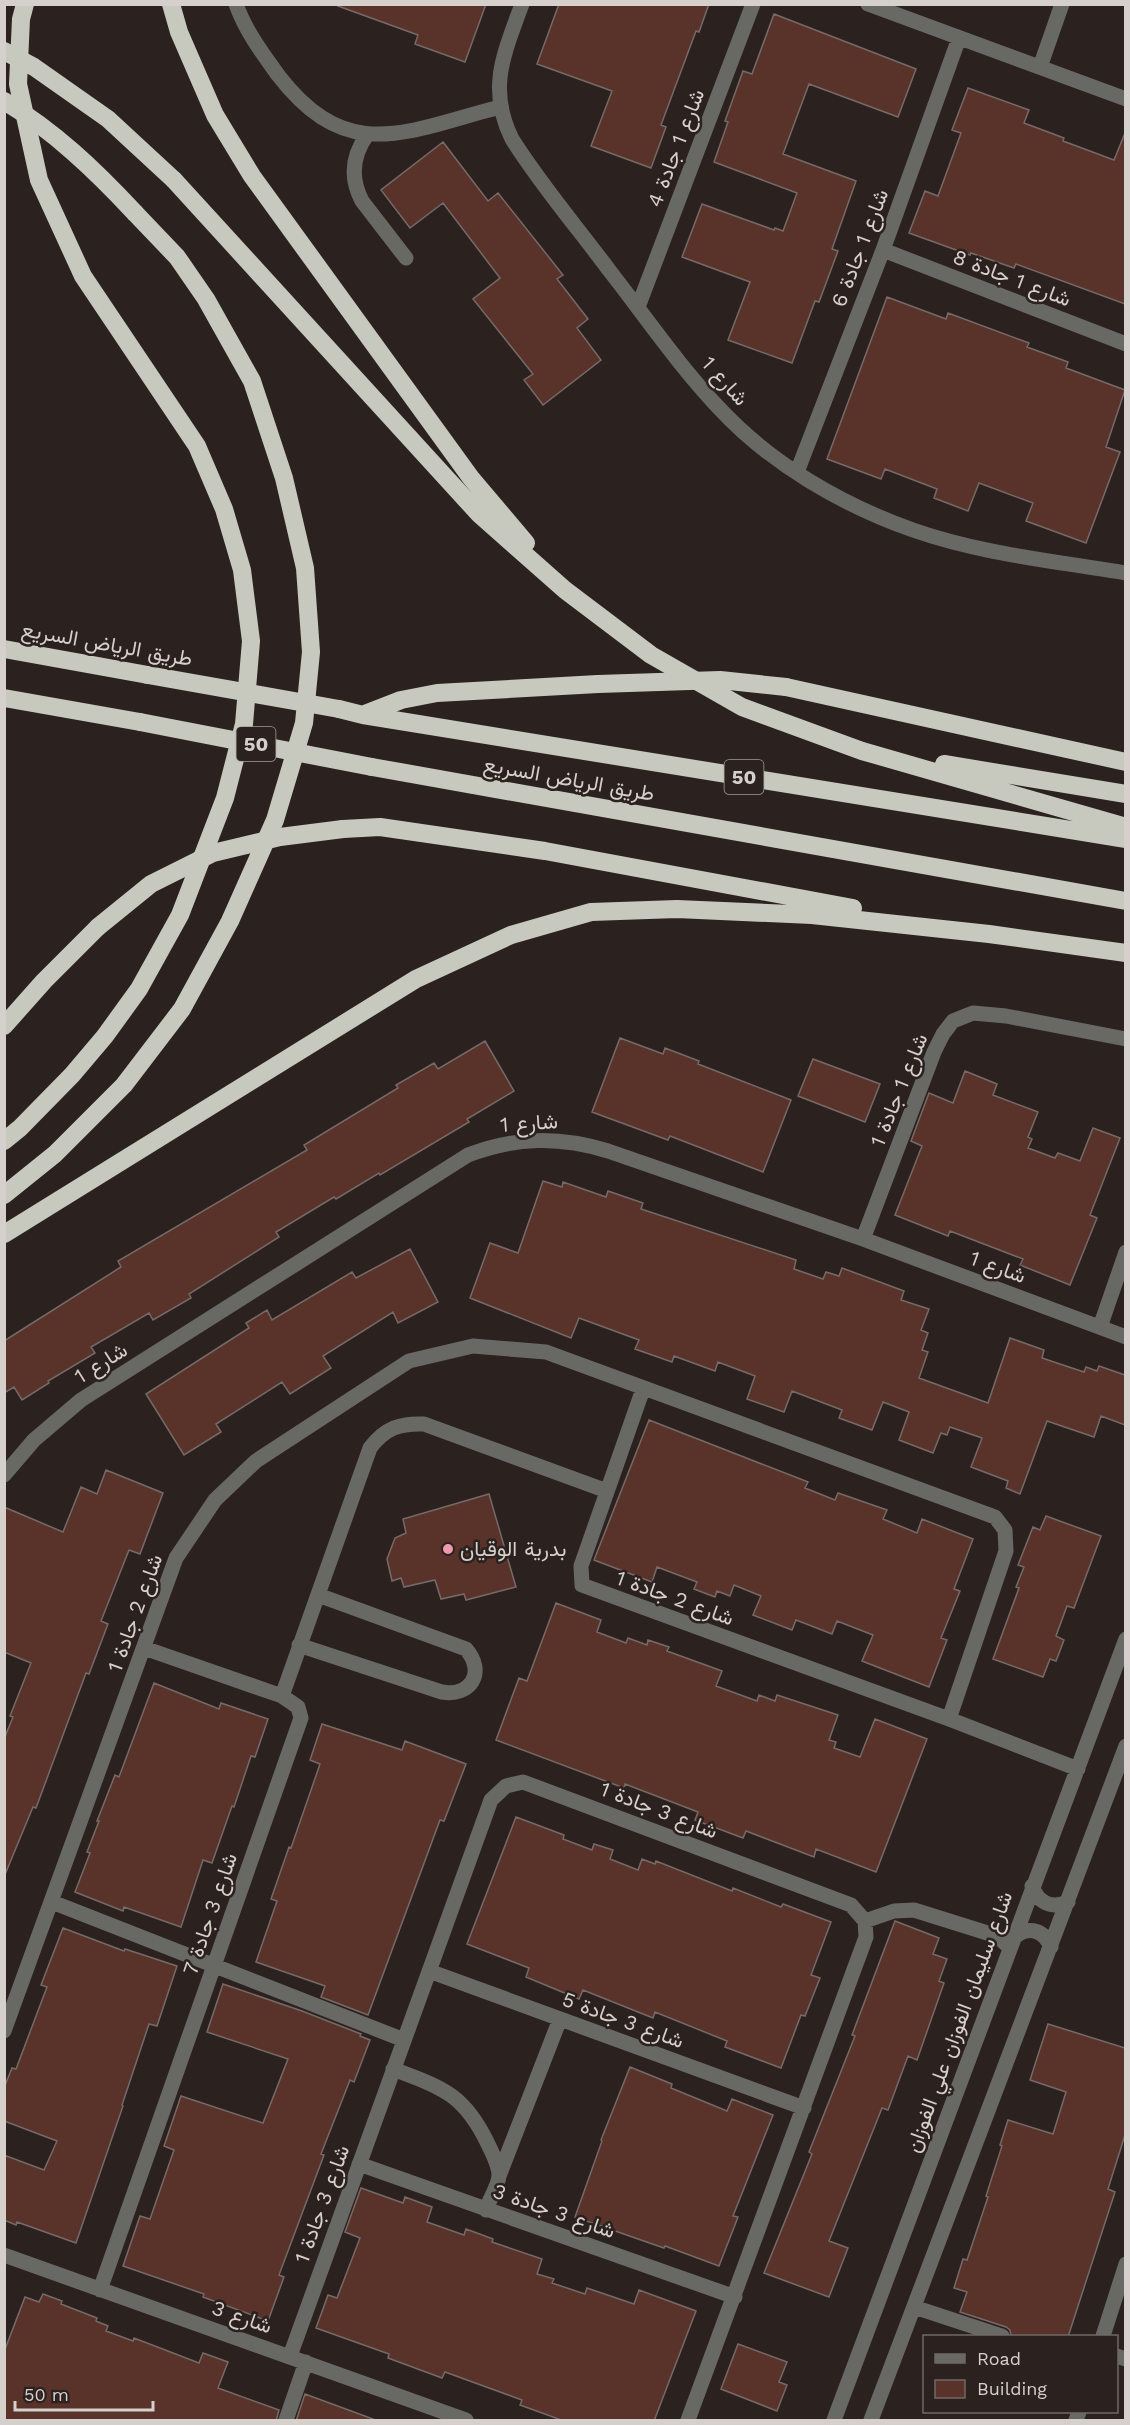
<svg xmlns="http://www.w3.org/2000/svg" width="1130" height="2425" font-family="'Work Sans',Vazirmatn,sans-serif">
  <rect width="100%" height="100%" fill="#2b221f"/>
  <path fill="#59332a" stroke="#766a68" stroke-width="1.5" d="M 339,4 L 486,4 L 465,62 L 415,44 L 418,35 L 338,6 Z
    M 559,4 L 709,4 L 699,32 L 696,31 L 661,125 L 666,127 L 651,168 L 591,146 L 612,91 L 537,64 Z
    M 774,14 L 916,69 L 898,117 L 809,84 L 783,154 L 856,181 L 832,249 L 838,251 L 819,302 L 815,301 L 792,363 L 728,340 L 750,282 L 682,257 L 702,204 L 774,230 L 775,228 L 783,231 L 797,193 L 714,162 L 728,122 L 725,121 L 743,71 L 752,74 Z
    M 968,88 L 1029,110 L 1024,123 L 1064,138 L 1063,141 L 1114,160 L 1125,133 L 1125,304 L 1016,264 L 1014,268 L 971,253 L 970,255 L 909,233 L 925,191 L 938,196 L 961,133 L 952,130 Z
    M 443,142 L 488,201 L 498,193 L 563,275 L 557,279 L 588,319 L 577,328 L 601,360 L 543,405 L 524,380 L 533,374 L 473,299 L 500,278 L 443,203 L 410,228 L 381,190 Z
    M 887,297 L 946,319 L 948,313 L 1029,343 L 1027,347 L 1068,362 L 1066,368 L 1125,390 L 1106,447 L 1120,452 L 1086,543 L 1026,521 L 1033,503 L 979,483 L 968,511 L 934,498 L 937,489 L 885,469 L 881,479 L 827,459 Z
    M 620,1038 L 663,1054 L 665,1048 L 699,1061 L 698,1064 L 791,1100 L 763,1172 L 670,1136 L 668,1140 L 592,1112 Z
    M 485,1041 L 514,1091 L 467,1119 L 469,1122 L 380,1175 L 379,1173 L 336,1199 L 334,1197 L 276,1232 L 279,1237 L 189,1294 L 191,1298 L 153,1320 L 149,1313 L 91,1347 L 95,1353 L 48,1381 L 49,1383 L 22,1400 L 14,1387 L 4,1393 L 4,1341 L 121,1267 L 118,1261 L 307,1150 L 304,1145 L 398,1088 L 396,1085 L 434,1063 L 438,1069 Z
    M 813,1059 L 880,1084 L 865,1122 L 798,1096 Z
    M 965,1071 L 997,1084 L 993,1095 L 1038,1112 L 1028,1137 L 1032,1139 L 1028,1148 L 1055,1158 L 1058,1153 L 1080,1161 L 1093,1128 L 1120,1138 L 1090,1215 L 1097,1218 L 1070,1285 L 1020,1265 L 1023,1259 L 950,1231 L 948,1236 L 895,1215 L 922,1146 L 911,1141 L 929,1093 L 953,1103 Z
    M 543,1181 L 562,1187 L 563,1182 L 606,1197 L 608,1191 L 643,1203 L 641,1209 L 796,1260 L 794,1269 L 823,1279 L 826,1272 L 839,1276 L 842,1268 L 904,1291 L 901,1300 L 929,1309 L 921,1330 L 928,1333 L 922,1350 L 928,1352 L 919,1378 L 988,1403 L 1010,1338 L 1044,1350 L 1042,1358 L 1084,1372 L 1086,1367 L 1097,1371 L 1099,1366 L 1125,1375 L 1125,1425 L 1101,1416 L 1094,1437 L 1047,1421 L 1020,1494 L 1006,1488 L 1008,1481 L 971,1467 L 982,1438 L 950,1427 L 947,1435 L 941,1433 L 933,1453 L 899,1440 L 909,1412 L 883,1402 L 872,1430 L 839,1418 L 842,1410 L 792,1391 L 784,1412 L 747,1399 L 755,1376 L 718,1362 L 715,1371 L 674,1356 L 672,1362 L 635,1349 L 639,1340 L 579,1318 L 571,1338 L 470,1298 L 490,1243 L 518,1253 Z
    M 410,1249 L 438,1302 L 398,1323 L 393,1312 L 323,1356 L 331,1368 L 290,1394 L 282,1382 L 216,1424 L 221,1432 L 184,1455 L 146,1394 L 249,1328 L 246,1323 L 267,1310 L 272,1320 L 352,1272 L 356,1278 Z
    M 649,1420 L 808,1482 L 805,1488 L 835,1500 L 838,1493 L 887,1510 L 883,1519 L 917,1533 L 922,1519 L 973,1539 L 954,1589 L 960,1591 L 941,1638 L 947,1640 L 929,1687 L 862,1661 L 873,1635 L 837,1621 L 832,1634 L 796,1620 L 792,1630 L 753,1615 L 761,1596 L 734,1585 L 730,1596 L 717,1591 L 715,1597 L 694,1589 L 697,1582 L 657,1567 L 652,1582 L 594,1560 Z
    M 106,1470 L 163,1493 L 140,1554 L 129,1550 L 101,1621 L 108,1624 L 89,1674 L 86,1673 L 36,1808 L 33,1807 L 4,1877 L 4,1739 L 13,1717 L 10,1716 L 31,1663 L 4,1652 L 4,1507 L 63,1532 L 81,1487 L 97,1494 Z
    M 489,1494 L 516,1587 L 466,1600 L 464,1594 L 441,1599 L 435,1580 L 404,1587 L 401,1578 L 392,1581 L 387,1559 L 395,1538 L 406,1533 L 403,1519 Z
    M 1046,1516 L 1101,1536 L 1074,1608 L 1067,1606 L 1056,1636 L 1064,1640 L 1056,1661 L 1050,1659 L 1043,1677 L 993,1659 L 1019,1588 L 1016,1587 L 1024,1567 L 1018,1565 L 1033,1527 L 1040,1530 Z
    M 556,1603 L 601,1620 L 597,1632 L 626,1643 L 628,1638 L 647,1645 L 648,1640 L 669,1647 L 667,1651 L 722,1671 L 716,1686 L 757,1701 L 759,1695 L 775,1701 L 777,1695 L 838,1715 L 829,1740 L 836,1742 L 834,1748 L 860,1757 L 875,1719 L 927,1739 L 876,1872 L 816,1849 L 814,1857 L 746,1831 L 743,1838 L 695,1820 L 698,1812 L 625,1784 L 624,1788 L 496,1740 L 519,1678 L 527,1681 Z
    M 154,1683 L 219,1709 L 221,1703 L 268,1719 L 255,1757 L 251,1756 L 234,1807 L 232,1806 L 212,1863 L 203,1860 L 181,1927 L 124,1907 L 123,1911 L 75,1892 L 90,1853 L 87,1852 L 99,1821 L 97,1821 L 115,1775 L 119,1777 Z
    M 322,1724 L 402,1750 L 405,1741 L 466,1764 L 444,1821 L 440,1820 L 368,2015 L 321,1997 L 325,1986 L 256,1962 L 277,1901 L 271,1899 L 289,1847 L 291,1848 L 320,1764 L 310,1760 Z
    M 516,1817 L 564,1835 L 563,1839 L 592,1850 L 594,1844 L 613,1850 L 610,1859 L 638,1870 L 642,1859 L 655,1864 L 656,1861 L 732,1891 L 733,1888 L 781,1907 L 783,1904 L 831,1922 L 811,1975 L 820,1978 L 805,2016 L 801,2015 L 781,2068 L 725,2047 L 727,2041 L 655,2012 L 653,2018 L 583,1990 L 579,1999 L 526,1977 L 529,1968 L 467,1944 Z
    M 895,1921 L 939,1938 L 933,1954 L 947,1959 L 939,1981 L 944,1983 L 917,2060 L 908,2056 L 888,2110 L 882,2108 L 829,2241 L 848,2248 L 829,2297 L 764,2273 L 812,2154 L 809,2152 L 855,2036 L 852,2035 Z
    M 63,1928 L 124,1951 L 125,1949 L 177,1966 L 157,2026 L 149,2024 L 122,2105 L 123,2106 L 76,2243 L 17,2222 L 16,2225 L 4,2220 L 4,2155 L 44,2170 L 57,2141 L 4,2121 L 4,2088 L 12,2068 L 16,2069 L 47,1987 L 41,1985 Z
    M 223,1984 L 302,2011 L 361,2034 L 360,2036 L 370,2040 L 354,2082 L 350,2080 L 321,2154 L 324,2155 L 279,2275 L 284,2277 L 268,2321 L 203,2297 L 204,2294 L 123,2266 L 140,2216 L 150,2219 L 174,2150 L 164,2146 L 181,2096 L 263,2123 L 288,2059 L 207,2032 Z
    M 1048,2024 L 1125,2048 L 1125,2135 L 1108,2189 L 1115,2192 L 1068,2337 L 1011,2337 L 1010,2330 L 1006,2327 L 960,2312 L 967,2292 L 954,2288 L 963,2259 L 967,2260 L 988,2197 L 986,2196 L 1002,2146 L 1000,2145 L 1008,2120 L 1053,2134 L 1066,2092 L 1030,2080 Z
    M 630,2067 L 672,2084 L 671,2088 L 727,2111 L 732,2099 L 773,2115 L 733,2216 L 738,2217 L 719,2266 L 665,2246 L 664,2248 L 575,2217 L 602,2141 L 601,2140 Z
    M 361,2188 L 403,2203 L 405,2197 L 432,2207 L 427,2222 L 464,2235 L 466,2229 L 493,2239 L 492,2242 L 542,2259 L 537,2274 L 554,2279 L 552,2283 L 585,2294 L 587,2288 L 634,2304 L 639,2290 L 696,2311 L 654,2421 L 564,2421 L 520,2405 L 522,2400 L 445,2372 L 442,2378 L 388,2358 L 389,2354 L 316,2328 L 328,2295 L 337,2298 L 360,2238 L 345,2232 Z
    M 43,2294 L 62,2301 L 61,2304 L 97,2318 L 96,2321 L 108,2326 L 106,2331 L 133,2341 L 134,2338 L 199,2363 L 203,2353 L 228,2362 L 218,2388 L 279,2410 L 276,2421 L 4,2421 L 4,2352 L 25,2297 L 39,2302 Z
    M 738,2344 L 787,2362 L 779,2382 L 787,2385 L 777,2411 L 721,2389 Z
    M 305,2394 L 373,2419 L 373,2421 L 296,2421 Z"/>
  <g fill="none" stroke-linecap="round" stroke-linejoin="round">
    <path stroke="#686964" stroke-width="15" d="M 236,4 C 245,30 262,53 278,75 C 348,166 406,131 500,107
      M 522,4 C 504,54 487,88 512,139 C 541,185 577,227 609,270 C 645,316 679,366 719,408 C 771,464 842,505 913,530 C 981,554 1055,561 1126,573
      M 868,4 L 1126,99
      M 1040,67 L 1062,4
      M 367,135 C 352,156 350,178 362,201 L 406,258
      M 883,250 L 1126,344
      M 638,307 L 753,4
      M 797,472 L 883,250 L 959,38
      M 863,1239 L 934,1052 L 943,1034 L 953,1021 L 973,1013 L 1006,1016 L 1126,1039
      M 1100,1327 L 1126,1252
      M 643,1389 L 581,1566 L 582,1585 L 949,1719 L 1078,1769
      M 4,1475 L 34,1440 L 81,1400 L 468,1155 C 515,1137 559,1136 608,1151 L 863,1239 L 1126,1337
      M 299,1645 L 442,1692 C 471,1697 486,1672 466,1649 L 318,1595
      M 282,1696 L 370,1448 C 385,1428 400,1423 424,1424 L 607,1491
      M 1032,1886 C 1038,1903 1051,1909 1068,1902
      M 52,1902 L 404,2040
      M 865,1921 L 894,1911 L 914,1910 L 997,1936 L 1009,1947
      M 1012,1940 C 1025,1925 1043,1928 1051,1947
      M 429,1971 L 804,2108
      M 4,2031 L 176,1558 L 215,1500 L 256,1461 L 409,1361 L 473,1346 L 546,1352 L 995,1517 L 1005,1530 L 1006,1551 L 949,1719
      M 393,2069 C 443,2088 464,2094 488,2144 C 492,2152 499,2166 499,2175 C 499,2185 489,2200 486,2210
      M 359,2164 L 735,2297
      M 499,2176 L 560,2019
      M 4,2255 L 466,2420
      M 100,2290 L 301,1718 L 298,1707 L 282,1696 L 144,1648
      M 914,2307 L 1002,2336
      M 1103,2336 L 1126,2264
      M 290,2356 L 491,1800 L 506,1786 L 523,1782 L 851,1905 L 865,1921 L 866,1937 L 688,2420
      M 1116,2356 L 1126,2359
      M 286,2420 L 306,2362
      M 834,2420 L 1126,1639
      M 871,2420 L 1126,1746
      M 1076,2420 L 1079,2412"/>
    <path stroke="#c7c9be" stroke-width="18" d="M 171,4 L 179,32 L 215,115 L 252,176 L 471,478 L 526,543
      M 174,180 L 479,514 L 565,590 L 651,655 L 742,707 L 862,751 L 1126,827
      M 4,649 L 148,675
      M 786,687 L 1126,762
      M 4,698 L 140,722
      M 339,709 L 363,715 L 1126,839
      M 365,714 L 401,700 L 437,693 L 598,684
      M 944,764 L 1126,794
      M 372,767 L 1126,901
      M 343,829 L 380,827 L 545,851 L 853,908
      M 4,1026 L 44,981 L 98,927
      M 4,1141 L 20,1128 L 72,1075 L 105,1036 L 139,989 L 180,915 L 225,798 L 244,724 L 251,641 L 242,570 L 224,509 L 197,446 L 83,276 L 39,180 L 18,84 L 21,19 L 25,4
      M 4,1195 L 55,1154 L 124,1085 L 182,1009 L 230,921 L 275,820 L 304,723 L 311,652 L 305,568 L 284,478 L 252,381 L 206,299 L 177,257 L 135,213
      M 4,1234 L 416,979 L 511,935 L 591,912 L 677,909 L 812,915 L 989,934 L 1126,953"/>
    <path stroke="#c7c9be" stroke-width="18" d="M 4,51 L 34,67 L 108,119 L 174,180
      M 4,101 C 54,131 95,170 135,213
      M 148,675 L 339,709
      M 598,684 L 720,680 L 786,687
      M 140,722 L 372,767
      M 98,927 L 151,884 L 213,853 L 280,837 L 343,829"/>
  </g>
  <circle fill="#f29aad" stroke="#2b221f" stroke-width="2" cx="448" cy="1549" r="6"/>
  <g text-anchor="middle" stroke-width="5" stroke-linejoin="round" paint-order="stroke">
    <g fill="#2b221f" stroke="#a39c99" stroke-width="1.5">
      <rect x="236.5" y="727" width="39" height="34" rx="4.5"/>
      <rect x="724.5" y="760" width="39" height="34" rx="4.5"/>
    </g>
    <g font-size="20" font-weight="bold" fill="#d6d0cd">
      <text x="256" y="751">50</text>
      <text x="744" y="784">50</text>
    </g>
    <g font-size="21" fill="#d6d0cd" stroke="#2b221f">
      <text transform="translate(676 148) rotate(-69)" y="7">شارع 1 جادة 4</text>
      <text transform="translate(860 248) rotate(-69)" y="7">شارع 1 جادة 6</text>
      <text transform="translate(1012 278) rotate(21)" y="7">شارع 1 جادة 8</text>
      <text transform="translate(725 381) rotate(48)" y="7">شارع 1</text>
      <text transform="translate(107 644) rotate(10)" y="7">طريق الرياض السريع</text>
      <text transform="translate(569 779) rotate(10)" y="7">طريق الرياض السريع</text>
      <text transform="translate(899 1090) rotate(-68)" y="7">شارع 1 جادة 1</text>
      <text transform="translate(529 1123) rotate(-4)" y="7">شارع 1</text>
      <text transform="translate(998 1267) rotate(20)" y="7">شارع 1</text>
      <text transform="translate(101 1363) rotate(-32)" y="7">شارع 1</text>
      <text transform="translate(675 1598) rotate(20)" y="7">شارع 2 جادة 1</text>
      <text transform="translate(135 1613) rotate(-70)" y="7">شارع 2 جادة 1</text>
      <text transform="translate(659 1810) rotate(21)" y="7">شارع 3 جادة 1</text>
      <text transform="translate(210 1914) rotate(-71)" y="7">شارع 3 جادة 7</text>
      <text transform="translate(623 2020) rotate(20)" y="7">شارع 3 جادة 5</text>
      <text transform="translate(959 2022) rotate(-70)" y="7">شارع سليمان الفوزان علي الفوزان</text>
      <text transform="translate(322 2204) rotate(-70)" y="7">شارع 3 جادة 1</text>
      <text transform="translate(554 2211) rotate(19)" y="7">شارع 3 جادة 3</text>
      <text transform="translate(242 2317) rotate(19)" y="7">شارع 3</text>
    </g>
    <g font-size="21" fill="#d6d0cd" stroke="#2b221f" text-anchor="start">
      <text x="460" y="1556">بدرية الوقيان</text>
    </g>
  </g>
  <rect width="1130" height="2425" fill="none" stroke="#d6d0cd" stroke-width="12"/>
  <rect x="923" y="2335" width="195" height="78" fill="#2b221f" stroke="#6f6865" stroke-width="1.5"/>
  <rect x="935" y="2354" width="30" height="9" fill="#686964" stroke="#6f6865" stroke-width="1.5"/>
  <text x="977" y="2365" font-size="18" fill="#d6d0cd">Road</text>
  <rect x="935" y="2380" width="30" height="18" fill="#59332a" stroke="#6f6865" stroke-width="1.5"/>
  <text x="977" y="2395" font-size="18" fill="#d6d0cd">Building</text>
  <path d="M15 2401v9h138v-9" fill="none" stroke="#d6d0cd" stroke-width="3"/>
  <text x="24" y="2401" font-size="18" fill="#d6d0cd" stroke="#2b221f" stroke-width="4.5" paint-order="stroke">50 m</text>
</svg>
